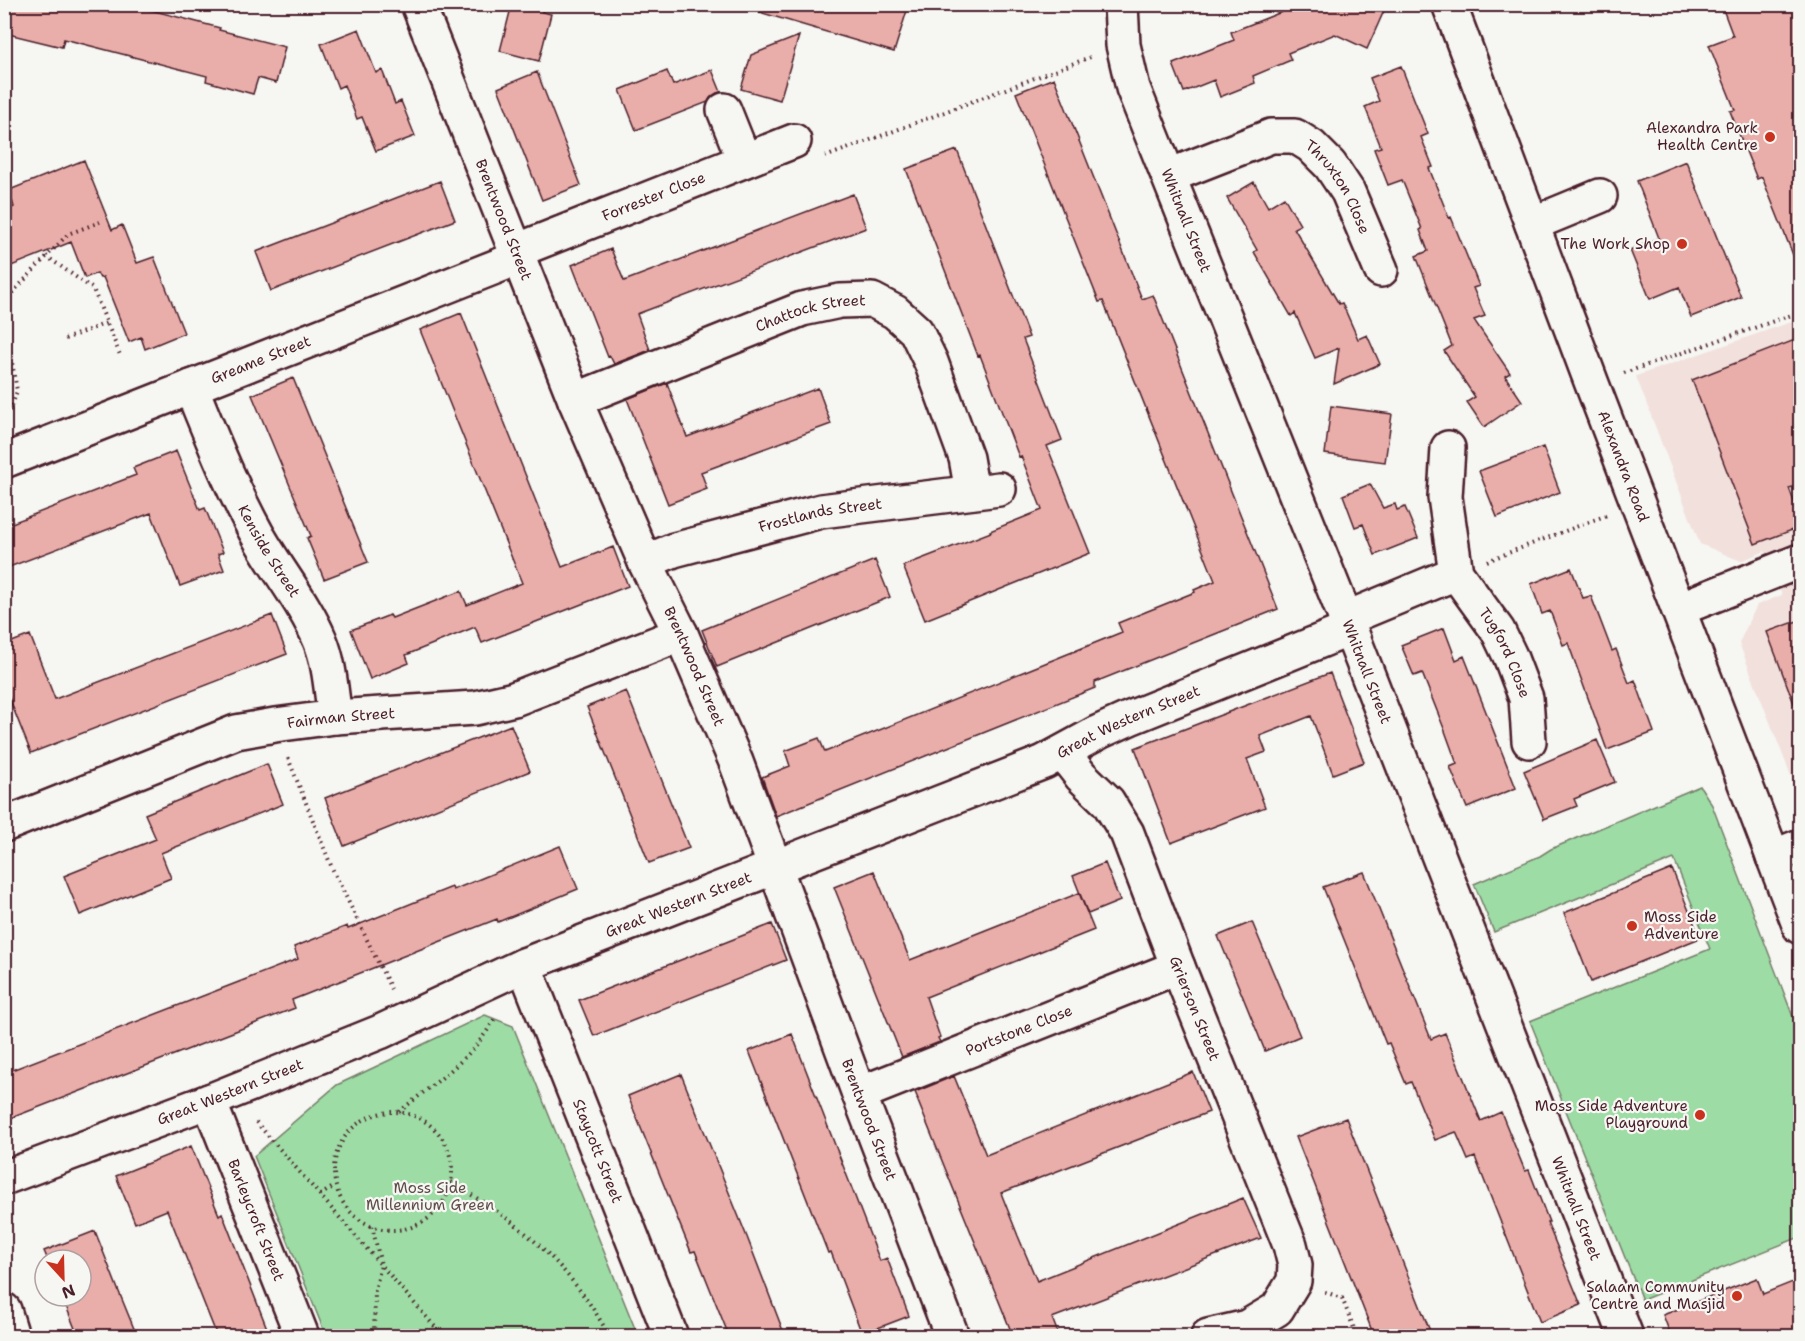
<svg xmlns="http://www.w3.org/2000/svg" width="1805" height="1341" font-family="'Shantell Sans',sans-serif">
  <rect width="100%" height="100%" fill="#f6f6f2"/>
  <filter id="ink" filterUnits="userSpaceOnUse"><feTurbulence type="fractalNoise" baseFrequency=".0167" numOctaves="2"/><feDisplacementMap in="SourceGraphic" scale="12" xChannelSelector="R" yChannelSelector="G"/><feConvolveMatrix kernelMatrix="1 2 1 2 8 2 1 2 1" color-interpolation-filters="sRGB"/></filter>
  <g filter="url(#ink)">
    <path fill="#f2e0dc" d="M 1800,319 L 1800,799 L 1739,643 L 1757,605 L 1782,595 L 1773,572 L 1765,551 L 1741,561 L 1700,544 L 1636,376 Z"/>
    <path fill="#9ddca5" stroke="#747e68" stroke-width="1.5" d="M 1700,786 L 1712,805 L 1800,1035 L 1800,1237 L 1642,1300 L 1530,1021 L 1710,949 L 1674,859 L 1494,932 L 1474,884 L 1540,856 L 1551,849 Z
      M 485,1015 L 513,1026 L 638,1336 L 326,1336 L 254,1156 L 337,1085 Z"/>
    <path fill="#e9aea9" stroke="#4a1f2b" stroke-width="1.5" d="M 4,4 L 128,4 L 220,28 L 219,30 L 285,47 L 276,83 L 258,78 L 253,94 L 206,81 L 207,76 L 64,39 L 62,47 L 4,33 Z
      M 512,4 L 544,4 L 542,12 L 551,14 L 539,61 L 500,51 Z
      M 760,4 L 909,4 L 894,52 L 759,12 Z
      M 1302,4 L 1387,4 L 1367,49 L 1335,34 L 1288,53 L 1291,60 L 1253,76 L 1255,83 L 1220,97 L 1214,80 L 1184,92 L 1173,64 L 1234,40 L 1231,32 Z
      M 1721,4 L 1800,4 L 1800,270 L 1799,270 L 1762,177 L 1757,179 L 1730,111 L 1735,110 L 1709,45 L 1733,36 Z
      M 359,29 L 376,73 L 382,70 L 395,104 L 401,101 L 415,136 L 376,151 L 362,117 L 357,119 L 344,85 L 338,88 L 321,44 Z
      M 799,36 L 780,100 L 741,89 L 751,55 Z
      M 1401,66 L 1428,134 L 1421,137 L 1433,167 L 1429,168 L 1449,218 L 1451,217 L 1479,286 L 1473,288 L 1485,316 L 1474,320 L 1510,373 L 1505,376 L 1522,401 L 1484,427 L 1467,402 L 1475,397 L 1444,351 L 1452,346 L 1416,256 L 1428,251 L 1420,230 L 1422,229 L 1402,180 L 1388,185 L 1374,149 L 1381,147 L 1365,107 L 1379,101 L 1370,78 Z
      M 712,70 L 721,92 L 717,93 L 710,98 L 708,102 L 636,130 L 620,90 L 667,71 L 673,85 Z
      M 537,72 L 581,185 L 542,200 L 498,88 Z
      M 1054,78 L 1142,299 L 1153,295 L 1278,609 L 1095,682 L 1095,688 L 776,816 L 762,777 L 790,766 L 785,751 L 819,738 L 825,752 L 1122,632 L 1118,623 L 1195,592 L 1194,590 L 1215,581 L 1103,301 L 1099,302 L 1016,93 Z
      M 957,150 L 1029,337 L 1023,339 L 1062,440 L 1047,446 L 1090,553 L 925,620 L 903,566 L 991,532 L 990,531 L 1042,510 L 1021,456 L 1019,457 L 980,355 L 978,356 L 906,169 Z
      M 84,160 L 112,230 L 122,225 L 137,263 L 154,257 L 184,333 L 145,349 L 141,337 L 129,342 L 103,277 L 100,278 L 97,273 L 85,278 L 71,242 L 4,269 L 4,211 L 14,207 L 12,200 L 12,189 Z
      M 1686,161 L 1741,297 L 1691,317 L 1679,287 L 1650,299 L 1630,250 L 1659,238 L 1637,181 Z
      M 440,181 L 455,220 L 271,291 L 256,252 Z
      M 1254,182 L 1268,207 L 1284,197 L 1300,225 L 1294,228 L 1339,304 L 1342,303 L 1358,339 L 1367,335 L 1380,364 L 1334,384 L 1339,348 L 1315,358 L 1295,313 L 1291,316 L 1254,252 L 1257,250 L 1227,198 Z
      M 853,194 L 866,228 L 637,314 L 650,350 L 614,364 L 610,356 L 608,357 L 572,265 L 611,249 L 624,281 Z
      M 461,313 L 562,567 L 613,547 L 628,586 L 482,643 L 475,627 L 406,655 L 409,663 L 370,679 L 351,630 L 390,615 L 392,618 L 461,591 L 467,605 L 522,583 L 420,330 Z
      M 1800,338 L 1800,485 L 1789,488 L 1800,518 L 1800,527 L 1755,544 L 1692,380 Z
      M 293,378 L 368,562 L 324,579 L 307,538 L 311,536 L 252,395 Z
      M 667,383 L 687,437 L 818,388 L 831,424 L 701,472 L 707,489 L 668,504 L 627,399 Z
      M 1331,406 L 1392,414 L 1385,462 L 1325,454 Z
      M 1543,447 L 1560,492 L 1497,517 L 1479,471 Z
      M 176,451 L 200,510 L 205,508 L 223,552 L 218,554 L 224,570 L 180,586 L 151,513 L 4,569 L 4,526 L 136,475 L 133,468 Z
      M 1370,484 L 1383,508 L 1395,504 L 1397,510 L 1405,507 L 1418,538 L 1375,555 L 1363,524 L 1355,527 L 1343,495 Z
      M 875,560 L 890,597 L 717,667 L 702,630 Z
      M 1571,568 L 1583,598 L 1591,596 L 1612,651 L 1616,649 L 1629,683 L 1635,680 L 1654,732 L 1607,750 L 1568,643 L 1563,645 L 1550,611 L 1542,614 L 1531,584 Z
      M 272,615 L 287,654 L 31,753 L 4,685 L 4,645 L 30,635 L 55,699 Z
      M 1800,620 L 1800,714 L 1798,714 L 1767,632 Z
      M 1444,628 L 1456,660 L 1464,656 L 1516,788 L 1467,808 L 1450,767 L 1457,764 L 1445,731 L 1422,673 L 1414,676 L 1401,645 Z
      M 1330,673 L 1364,762 L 1333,774 L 1311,716 L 1260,736 L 1266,752 L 1247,759 L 1265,807 L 1171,843 L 1135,748 Z
      M 626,691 L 689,848 L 649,863 L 587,707 Z
      M 511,725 L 530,771 L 344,846 L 325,798 Z
      M 1597,740 L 1615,782 L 1574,799 L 1577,806 L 1544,819 L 1524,771 Z
      M 267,764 L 283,804 L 161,853 L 171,878 L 80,915 L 64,876 L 156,839 L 145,814 Z
      M 560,846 L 578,889 L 498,922 L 497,919 L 292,1000 L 295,1008 L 11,1118 L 4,1101 L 4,1073 L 298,959 L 294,947 L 347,926 L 348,929 L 452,887 L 453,890 Z
      M 1105,863 L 1120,901 L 1088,914 L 1073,876 Z
      M 1672,869 L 1700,938 L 1591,982 L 1564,913 Z
      M 874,871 L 910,960 L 1079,893 L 1094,930 L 926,997 L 940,1037 L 938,1038 L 940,1042 L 902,1057 L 834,887 Z
      M 1364,872 L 1431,1039 L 1445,1033 L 1481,1121 L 1501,1112 L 1525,1171 L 1529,1170 L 1549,1222 L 1547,1222 L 1581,1305 L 1540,1322 L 1475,1157 L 1468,1160 L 1456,1132 L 1435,1140 L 1411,1082 L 1406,1084 L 1389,1043 L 1386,1044 L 1323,887 Z
      M 1252,922 L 1300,1036 L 1265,1051 L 1218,936 Z
      M 772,924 L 786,960 L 594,1036 L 579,1000 Z
      M 792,1034 L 880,1261 L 887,1258 L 909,1316 L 862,1334 L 831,1252 L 828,1253 L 749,1051 Z
      M 1193,1072 L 1209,1112 L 1001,1193 L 1018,1236 L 1037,1281 L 1243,1198 L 1261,1238 L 1052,1318 L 1059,1336 L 1013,1336 L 917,1099 L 918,1099 L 915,1092 L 954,1076 L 986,1155 Z
      M 681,1074 L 747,1237 L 785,1336 L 729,1336 L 695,1251 L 691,1252 L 628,1096 Z
      M 1346,1118 L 1393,1238 L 1432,1336 L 1374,1336 L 1367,1318 L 1296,1137 Z
      M 191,1146 L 219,1215 L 222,1213 L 270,1336 L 217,1336 L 167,1210 L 135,1223 L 116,1176 Z
      M 95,1231 L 119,1292 L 137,1336 L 78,1336 L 62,1296 L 81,1296 L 81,1260 L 48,1260 L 44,1251 Z
      M 1757,1278 L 1763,1294 L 1800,1279 L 1800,1336 L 1671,1336 L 1663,1315 Z"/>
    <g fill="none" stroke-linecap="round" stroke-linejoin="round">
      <defs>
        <g id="minor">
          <path id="s1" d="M 418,4 L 575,400 L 645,562 L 681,634 L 736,762 L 859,1094 L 952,1336"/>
          <path id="s2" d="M 1121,4 L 1123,45 L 1133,88 L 1350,629 L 1626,1336"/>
          <path id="s3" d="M 1449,4 L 1592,384 L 1800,927"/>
          <path d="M 724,110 L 744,160"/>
          <path id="s4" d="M 1169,176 L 1271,136 L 1295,136 L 1311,146 L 1330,165 L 1348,192 L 1381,270"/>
          <path d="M 1532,224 L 1600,196"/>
          <path id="s5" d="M 516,251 L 794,141"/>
          <path id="s6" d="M 191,387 C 211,436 231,487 257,534 C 277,570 304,602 320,640 C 330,664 331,692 335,717"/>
          <path id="s7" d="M 575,400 L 802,309 L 840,301 L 872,300 L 895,312 L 916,331 L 931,362 L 966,458 L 972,492"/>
          <path id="s8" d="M 1448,448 L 1445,497 L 1456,573 L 1498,631 L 1510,656 L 1526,698 L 1529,741"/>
          <path id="s9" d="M 4,461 L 518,258"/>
          <path id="s10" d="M 645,562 L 674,550 L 821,511 L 999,489"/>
          <path d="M 1679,609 L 1800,561"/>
          <path d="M 1345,619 L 1456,573"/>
          <path id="s11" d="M 1063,753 L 1081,776 L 1108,802 L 1127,833 L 1178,967 L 1290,1245 L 1295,1265 L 1294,1281 L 1277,1309 L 1247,1327 L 1208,1336"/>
          <path id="s12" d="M 4,825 L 236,732 L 275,725 L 335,717 L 475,708 L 514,699 L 681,634"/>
          <path d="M 1773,857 L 1800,846"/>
          <path id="s13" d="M 524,965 L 671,1336"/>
          <path id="s14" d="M 859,1094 L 1178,967"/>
          <path id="s15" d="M 209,1101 L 302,1336"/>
          <path id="s16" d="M 4,1178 L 209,1101 L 380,1032 L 524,965 L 1044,762 L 1099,732 L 1130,718 L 1350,629"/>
          <path d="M 4,1310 L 12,1336"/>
        </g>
      </defs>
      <use href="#minor" stroke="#4a1f2b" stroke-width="38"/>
      <path stroke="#4a1f2b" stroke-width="4" stroke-dasharray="1.5 4.5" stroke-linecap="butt" d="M 825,157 L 1093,56
        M 46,256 L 93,289 L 120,355
        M 4,309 L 15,290 L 68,234 L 100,222
        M 4,316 L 17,391 L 9,414 L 4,418
        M 65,339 L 107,323
        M 1624,373 L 1800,312
        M 1487,561 L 1607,515
        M 288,758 L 332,868 L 391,989
        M 399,1112 C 435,1082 474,1058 496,1016
        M334 1171a59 59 0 1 1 118 0a59 59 0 1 1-118 0Z
        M 256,1122 L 443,1336
        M 451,1182 C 468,1193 486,1203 502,1215 C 544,1244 586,1291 609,1336
        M 320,1195 L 335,1186
        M 372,1226 L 381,1265 L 375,1291 L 374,1336
        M 1325,1292 L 1342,1298 L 1357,1336"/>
      <use href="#minor" stroke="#f6f6f2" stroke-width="33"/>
    </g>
  </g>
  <g fill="#c8321e" stroke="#f6f6f2" stroke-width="2">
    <circle cx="1770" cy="137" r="6"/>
    <circle cx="1682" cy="244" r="6"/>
    <circle cx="1632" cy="926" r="6"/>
    <circle cx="1700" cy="1115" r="6"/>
    <circle cx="1737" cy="1296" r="6"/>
  </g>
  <g text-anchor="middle" stroke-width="4.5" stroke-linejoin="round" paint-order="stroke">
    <g font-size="15" fill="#4a1f2b" stroke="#f6f6f2" text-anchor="end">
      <text x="1758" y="133">Alexandra Park<tspan x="1758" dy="17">Health Centre</tspan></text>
      <text x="1670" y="249">The Work Shop</text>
      <text x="1644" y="922" text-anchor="start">Moss Side<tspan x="1644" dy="17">Adventure</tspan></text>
      <text x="1688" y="1111">Moss Side Adventure<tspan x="1688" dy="17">Playground</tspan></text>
      <text x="1725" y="1292">Salaam Community<tspan x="1725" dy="17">Centre and Masjid</tspan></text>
    </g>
    <g font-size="15" fill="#4a1f2b" stroke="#f6f6f2">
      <text dy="5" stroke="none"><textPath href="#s4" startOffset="202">Thruxton Close</textPath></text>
      <text dy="5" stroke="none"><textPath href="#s5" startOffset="148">Forrester Close</textPath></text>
      <text dy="5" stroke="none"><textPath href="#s1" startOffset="232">Brentwood Street</textPath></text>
      <text dy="5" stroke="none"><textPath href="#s2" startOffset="228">Whitnall Street</textPath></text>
      <text dy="5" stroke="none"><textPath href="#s7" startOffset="252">Chattock Street</textPath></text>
      <text dy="5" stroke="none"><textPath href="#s9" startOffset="276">Greame Street</textPath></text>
      <text dy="5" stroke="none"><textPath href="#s3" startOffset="494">Alexandra Road</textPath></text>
      <text dy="5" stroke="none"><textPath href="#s10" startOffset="182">Frostlands Street</textPath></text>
      <text dy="5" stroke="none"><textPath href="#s6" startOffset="182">Kenside Street</textPath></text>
      <text dy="5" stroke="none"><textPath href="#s8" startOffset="220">Tugford Close</textPath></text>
      <text dy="5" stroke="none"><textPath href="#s1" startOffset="718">Brentwood Street</textPath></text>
      <text dy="5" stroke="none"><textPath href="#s2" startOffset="714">Whitnall Street</textPath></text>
      <text dy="5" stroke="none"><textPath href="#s12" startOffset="356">Fairman Street</textPath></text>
      <text dy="5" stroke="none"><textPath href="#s16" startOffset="1214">Great Western Street</textPath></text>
      <text dy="5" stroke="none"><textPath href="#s16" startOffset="728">Great Western Street</textPath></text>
      <text dy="5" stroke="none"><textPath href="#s11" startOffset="291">Grierson Street</textPath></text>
      <text dy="5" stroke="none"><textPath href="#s14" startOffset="172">Portstone Close</textPath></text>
      <text dy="5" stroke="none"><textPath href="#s16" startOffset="242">Great Western Street</textPath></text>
      <text dy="5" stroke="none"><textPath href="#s1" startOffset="1204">Brentwood Street</textPath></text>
      <text dy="5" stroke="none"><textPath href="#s13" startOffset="200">Staycott Street</textPath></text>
      <text dy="5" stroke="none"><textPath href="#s2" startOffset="1290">Whitnall Street</textPath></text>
      <text dy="5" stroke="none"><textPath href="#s15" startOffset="128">Barleycroft Street</textPath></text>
    </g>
    <g font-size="15" fill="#5f4e4a" stroke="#f6f6f2">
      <text x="430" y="1193">Moss Side<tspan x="430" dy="17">Millennium Green</tspan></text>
    </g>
  </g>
  <rect width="1805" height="1341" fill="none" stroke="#f6f6f2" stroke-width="24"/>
  <rect x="12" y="12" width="1781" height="1317" fill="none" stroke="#4a1f2b" stroke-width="2" filter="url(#ink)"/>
  <g transform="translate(63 1278) rotate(158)"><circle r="28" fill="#f6f6f2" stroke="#b1a0a2" stroke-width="1.5"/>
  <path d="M0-4.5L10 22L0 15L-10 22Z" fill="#c8321e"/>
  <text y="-9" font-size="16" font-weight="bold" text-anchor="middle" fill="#4a1f2b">N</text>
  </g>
</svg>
